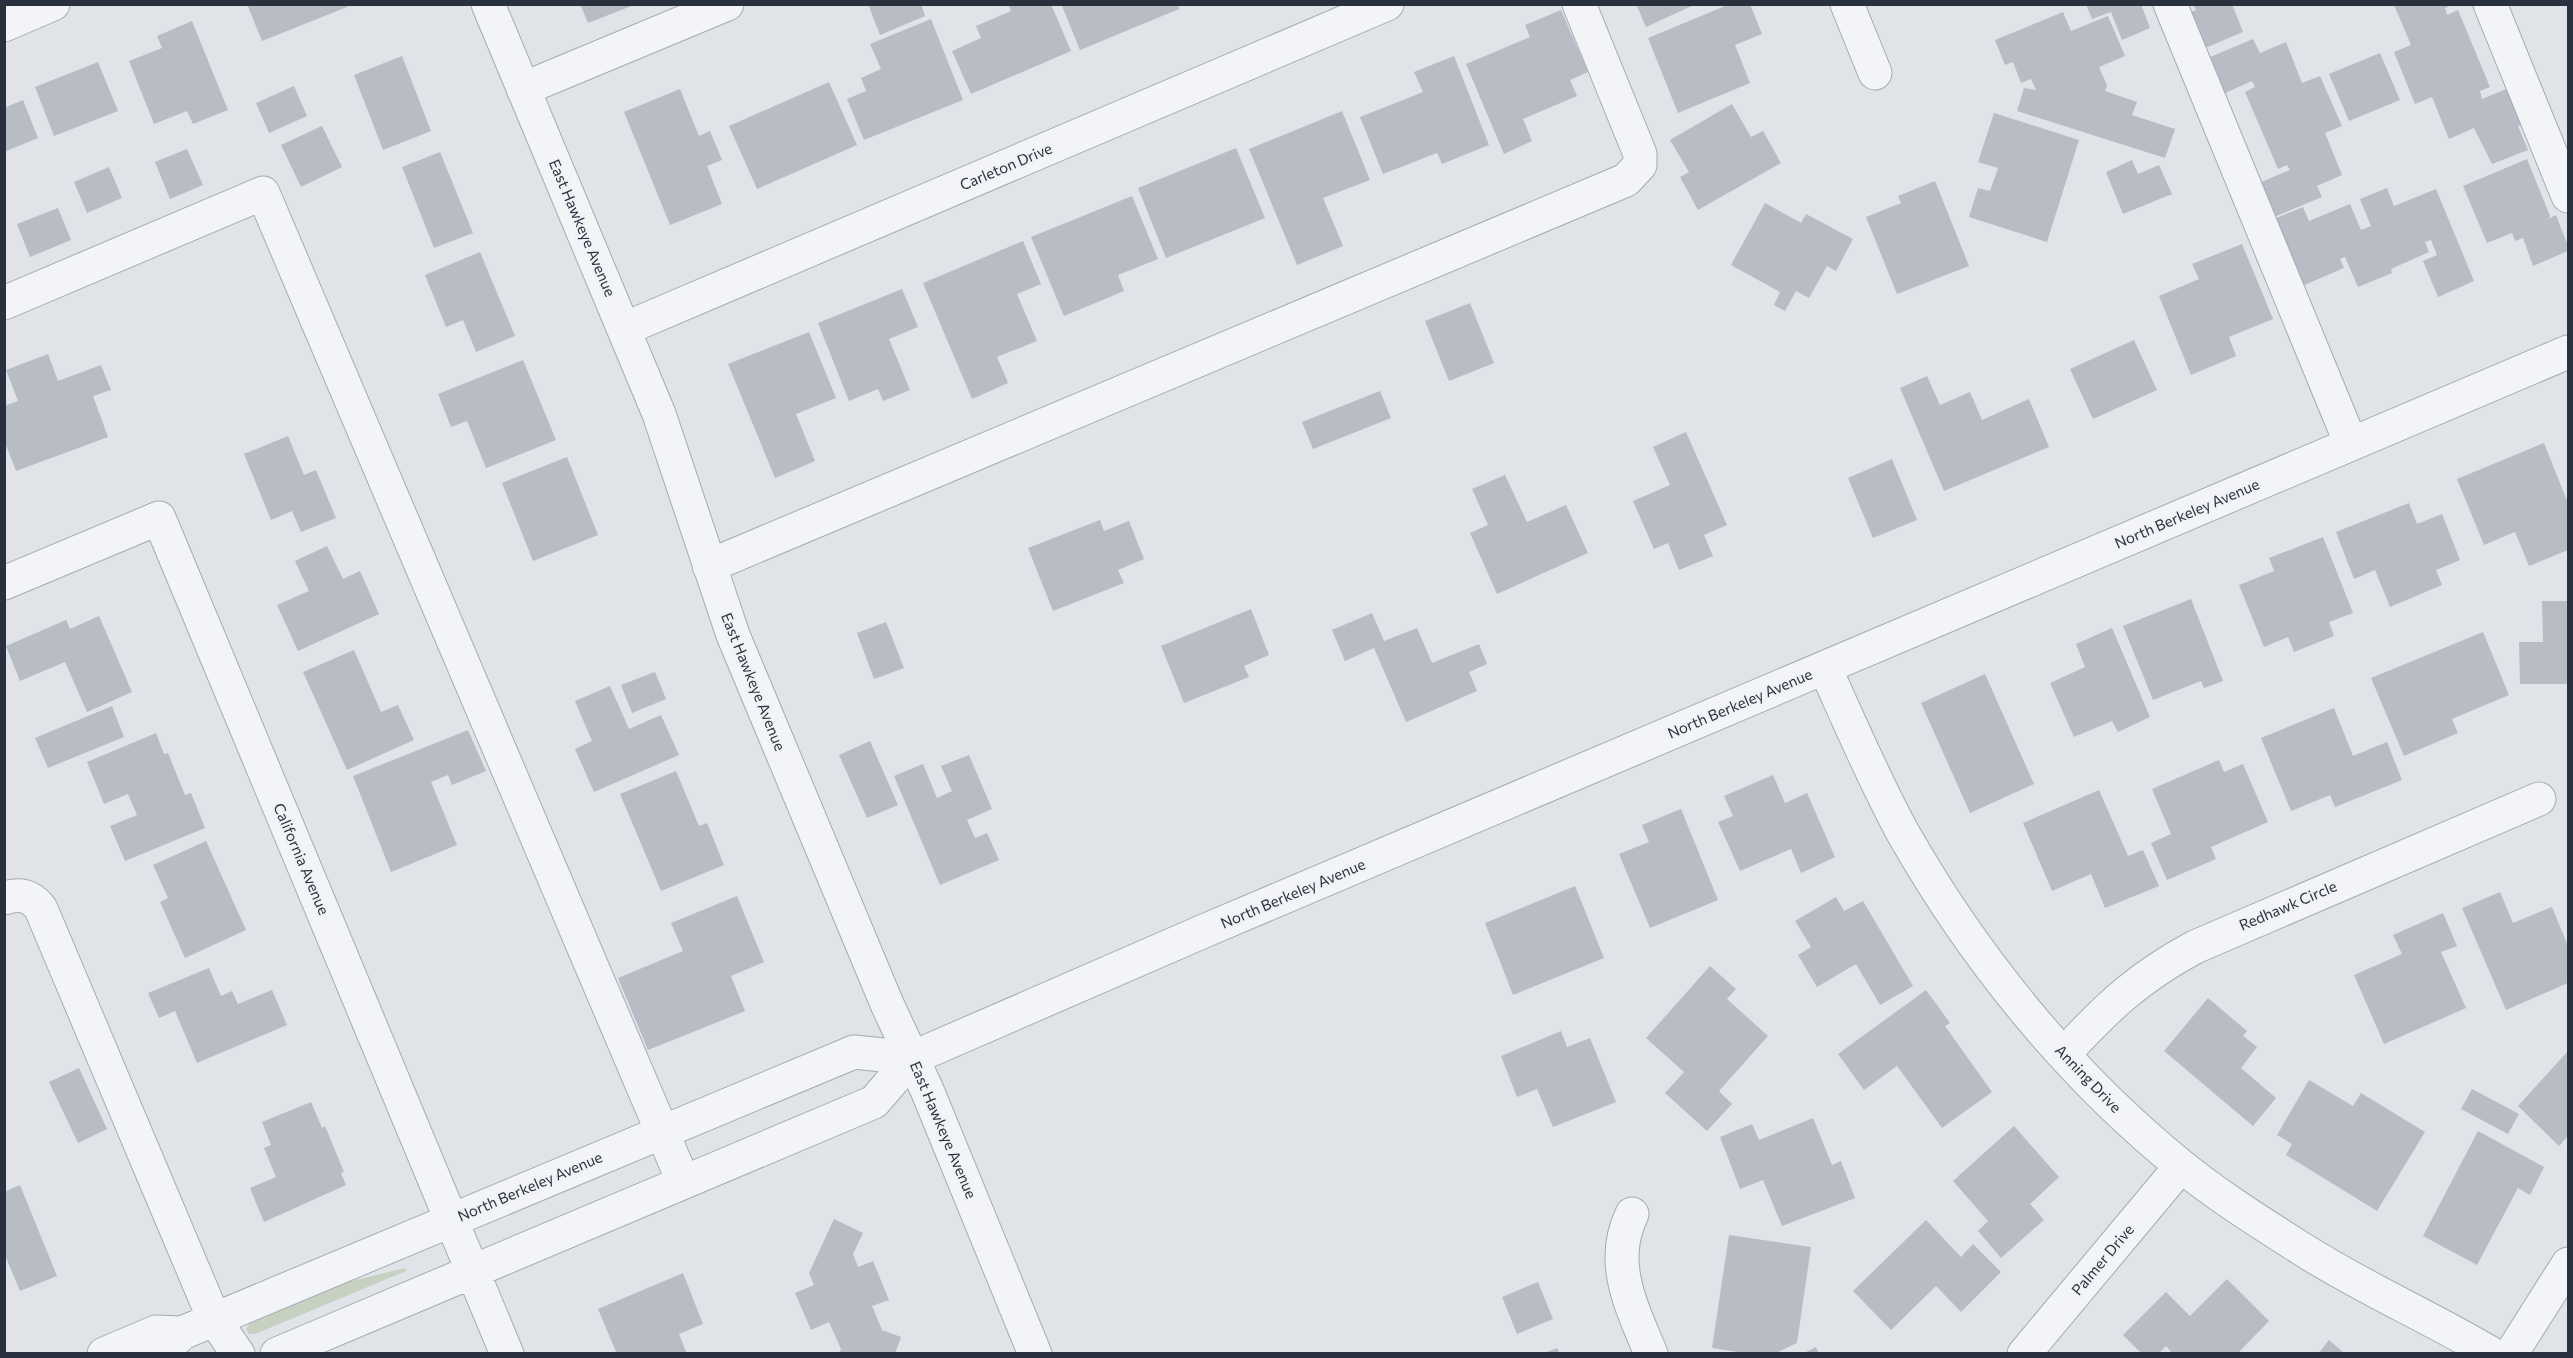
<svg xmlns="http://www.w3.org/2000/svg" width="2573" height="1358" font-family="Commissioner,sans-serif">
  <rect width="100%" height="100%" fill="#e0e3e8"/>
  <path fill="#c6d1c2" d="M 405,1268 L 406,1271 L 255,1334 L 249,1334 L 246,1329 L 250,1323 L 347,1282 Z"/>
  <path fill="#b8bcc4" d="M 247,4 L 352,4 L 352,5 L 262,41 Z
    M 580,4 L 634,4 L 634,5 L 588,23 Z
    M 868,4 L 921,4 L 925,16 L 880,35 Z
    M 1008,4 L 1051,4 L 1071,51 L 971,94 L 952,51 L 981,38 L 976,26 L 1011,11 Z
    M 1064,4 L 1178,4 L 1179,9 L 1080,50 L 1062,6 Z
    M 1636,4 L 1696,4 L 1646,27 Z
    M 1730,4 L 1750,4 L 1762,34 L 1735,45 L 1750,83 L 1678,113 L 1648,38 Z
    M 2086,4 L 2141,4 L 2150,28 L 2122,40 L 2111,12 L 2092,19 Z
    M 2193,4 L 2232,4 L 2243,32 L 2205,48 L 2190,12 L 2196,10 Z
    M 2394,5 L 2452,5 L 2445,8 L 2447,15 L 2458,10 L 2490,87 L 2480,91 L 2482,99 L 2511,87 L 2527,123 L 2518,126 L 2528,150 L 2492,164 L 2474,128 L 2449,139 L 2432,97 L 2415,104 L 2394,52 L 2411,45 Z
    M 1561,10 L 1588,72 L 1570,80 L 1577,96 L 1523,119 L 1532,141 L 1504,154 L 1466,64 L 1530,37 L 1525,25 Z
    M 2063,12 L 2071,31 L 2108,16 L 2125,56 L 2099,67 L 2107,85 L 2105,91 L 2137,102 L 2132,115 L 2175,129 L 2165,158 L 2017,111 L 2024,88 L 2036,90 L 2031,79 L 2021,83 L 2013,62 L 2005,65 L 1995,40 Z
    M 931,19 L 963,100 L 864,140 L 847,99 L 866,91 L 861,78 L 881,69 L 870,44 Z
    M 192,21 L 228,110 L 193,124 L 187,111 L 154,124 L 129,61 L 162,48 L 157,36 Z
    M 2253,39 L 2260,53 L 2286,42 L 2302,83 L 2320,76 L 2342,126 L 2325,133 L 2342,175 L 2317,186 L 2322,197 L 2274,217 L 2259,183 L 2290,170 L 2287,165 L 2278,169 L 2245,92 L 2255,87 L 2252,81 L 2223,94 L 2208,58 Z
    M 2380,53 L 2400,100 L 2349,121 L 2329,74 Z
    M 402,56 L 431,131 L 383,150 L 354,75 Z
    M 1454,56 L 1489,145 L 1442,164 L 1437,153 L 1383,174 L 1360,117 L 1423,92 L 1414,72 Z
    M 98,62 L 118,111 L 54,136 L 35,87 Z
    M 829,82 L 857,145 L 757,189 L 729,126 Z
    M 294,86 L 307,116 L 269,133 L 256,103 Z
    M 680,89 L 699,136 L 710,131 L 722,160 L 707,166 L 722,204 L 670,225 L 624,112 Z
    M 23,100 L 38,138 L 4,152 L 4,108 Z
    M 1732,104 L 1751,137 L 1763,131 L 1781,163 L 1698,210 L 1680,177 L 1689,172 L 1670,140 Z
    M 1342,111 L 1370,180 L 1323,198 L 1343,246 L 1297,265 L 1249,149 Z
    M 1994,113 L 2079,140 L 2047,242 L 1969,217 L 1978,188 L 1990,191 L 1998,168 L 1978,162 Z
    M 322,126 L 342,167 L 301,187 L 281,145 Z
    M 1236,148 L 1265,218 L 1166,258 L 1138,188 Z
    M 187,149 L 203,185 L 170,199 L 155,162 Z
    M 440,152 L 473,233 L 434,248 L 402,167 Z
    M 2527,159 L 2550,216 L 2548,219 L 2556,215 L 2568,246 L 2568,251 L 2533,266 L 2523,238 L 2515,241 L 2512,233 L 2487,243 L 2463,186 Z
    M 2132,160 L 2138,174 L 2159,165 L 2172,194 L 2123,214 L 2106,172 Z
    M 109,167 L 122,198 L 87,213 L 74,182 Z
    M 1935,181 L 1969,266 L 1897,294 L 1866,217 L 1901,203 L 1898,196 Z
    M 2387,188 L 2394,206 L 2436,189 L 2474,281 L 2438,297 L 2423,261 L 2437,255 L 2431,240 L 2425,242 L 2429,252 L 2391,269 L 2392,273 L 2358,287 L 2345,257 L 2340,259 L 2344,268 L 2302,286 L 2274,219 L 2303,207 L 2309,221 L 2350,204 L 2361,230 L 2371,226 L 2360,199 Z
    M 1132,196 L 1158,259 L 1118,275 L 1124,291 L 1064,316 L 1031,237 Z
    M 1765,203 L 1801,223 L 1806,214 L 1853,239 L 1836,271 L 1827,266 L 1809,298 L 1796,291 L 1785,311 L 1774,305 L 1780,292 L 1731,265 Z
    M 58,208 L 71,240 L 30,257 L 17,224 Z
    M 1023,241 L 1041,284 L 1017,294 L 1037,341 L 997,357 L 1008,383 L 972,399 L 923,283 Z
    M 2242,244 L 2273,319 L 2229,337 L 2236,356 L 2191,375 L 2159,296 L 2199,279 L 2192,264 Z
    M 480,252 L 515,336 L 476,352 L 463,320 L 446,327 L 425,275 Z
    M 902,289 L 918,327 L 889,339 L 910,390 L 883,401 L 878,389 L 849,401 L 818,323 Z
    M 1470,303 L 1494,363 L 1449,381 L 1425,321 Z
    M 809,332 L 836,398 L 796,414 L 815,461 L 775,478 L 728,364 Z
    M 2134,340 L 2157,390 L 2093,419 L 2070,369 Z
    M 48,354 L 58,381 L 101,365 L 111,390 L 93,396 L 108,437 L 16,471 L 4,440 L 4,406 L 18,401 L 6,370 Z
    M 523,360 L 556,440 L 486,468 L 467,421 L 451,427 L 438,394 Z
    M 1927,376 L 1940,405 L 1970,392 L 1982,420 L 2029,399 L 2049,447 L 1944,491 L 1900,388 Z
    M 1380,391 L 1391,418 L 1313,449 L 1302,422 Z
    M 1686,432 L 1727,525 L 1704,535 L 1713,556 L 1679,570 L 1668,543 L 1654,549 L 1633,501 L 1670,485 L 1653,447 Z
    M 288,436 L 304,475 L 316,470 L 336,518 L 301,532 L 292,511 L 271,520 L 244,454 Z
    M 2544,443 L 2568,503 L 2568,550 L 2529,566 L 2515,532 L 2484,545 L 2457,479 Z
    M 567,457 L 598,535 L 533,561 L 502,483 Z
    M 1892,459 L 1917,520 L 1873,538 L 1848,478 Z
    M 1505,475 L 1527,522 L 1566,505 L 1588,553 L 1497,594 L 1470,533 L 1488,525 L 1472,489 Z
    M 2409,503 L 2417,524 L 2442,514 L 2460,560 L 2436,570 L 2442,585 L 2390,607 L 2375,570 L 2354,579 L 2336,532 Z
    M 1100,520 L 1104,531 L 1129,521 L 1144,559 L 1118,570 L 1124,583 L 1053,611 L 1028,548 Z
    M 2323,537 L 2353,613 L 2329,622 L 2334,636 L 2294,652 L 2288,637 L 2264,647 L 2239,585 L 2274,571 L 2269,558 Z
    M 327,546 L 343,579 L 360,571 L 379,614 L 298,651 L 277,605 L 309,591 L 295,561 Z
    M 2191,599 L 2223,681 L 2204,688 L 2201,681 L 2153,700 L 2123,626 Z
    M 2542,601 L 2568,601 L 2568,684 L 2520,684 L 2519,642 L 2543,642 Z
    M 1251,609 L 1269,655 L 1244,666 L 1249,677 L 1184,703 L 1161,646 Z
    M 1372,613 L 1384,641 L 1417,628 L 1432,663 L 1479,644 L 1487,664 L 1469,672 L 1477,691 L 1406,722 L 1374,648 L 1345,661 L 1332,630 Z
    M 99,616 L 132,692 L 87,712 L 65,662 L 20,681 L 6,646 L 66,620 L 70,629 Z
    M 886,622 L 904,668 L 874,679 L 857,633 Z
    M 2112,628 L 2150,717 L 2118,732 L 2112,721 L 2074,737 L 2050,683 L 2085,667 L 2076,644 Z
    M 2483,632 L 2509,695 L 2452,719 L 2458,733 L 2404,756 L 2371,678 Z
    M 354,650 L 381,712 L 398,705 L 414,740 L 347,770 L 303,672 Z
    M 655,672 L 666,699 L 632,713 L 621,685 Z
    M 1985,674 L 2034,784 L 1970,813 L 1921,703 Z
    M 610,686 L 629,729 L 661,715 L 679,755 L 594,792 L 575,749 L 592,741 L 575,701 Z
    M 112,706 L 124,737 L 48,768 L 35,738 Z
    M 2334,708 L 2353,756 L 2387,742 L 2402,780 L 2335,807 L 2330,795 L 2291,811 L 2261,738 Z
    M 468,730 L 486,771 L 452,785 L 448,775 L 431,782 L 457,845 L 391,872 L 353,776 Z
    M 156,733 L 164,754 L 168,753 L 185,795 L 191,793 L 205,828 L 125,861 L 110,826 L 137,815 L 128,794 L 104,804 L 87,762 Z
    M 870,741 L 898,805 L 867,818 L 839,755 Z
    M 969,755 L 992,809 L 967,820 L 975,838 L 987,833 L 999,860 L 940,885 L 894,776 L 923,764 L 937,798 L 952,791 L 941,766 Z
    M 2219,760 L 2224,772 L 2243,764 L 2268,822 L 2211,847 L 2216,859 L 2167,880 L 2151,843 L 2171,834 L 2152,789 Z
    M 676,771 L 699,826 L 707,823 L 724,865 L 661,891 L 620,794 Z
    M 1773,775 L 1785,803 L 1807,793 L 1835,857 L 1801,873 L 1791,849 L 1740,871 L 1718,822 L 1733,816 L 1724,796 Z
    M 2099,790 L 2128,856 L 2143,850 L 2159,886 L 2105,908 L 2091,874 L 2052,891 L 2023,823 Z
    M 1681,809 L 1718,900 L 1650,928 L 1619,854 L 1649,842 L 1642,825 Z
    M 206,841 L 246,930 L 185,958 L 160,902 L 168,898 L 153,865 Z
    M 1575,886 L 1604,958 L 1513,995 L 1485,923 Z
    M 2500,892 L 2513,923 L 2552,907 L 2568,946 L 2568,983 L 2506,1010 L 2462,908 Z
    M 737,896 L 764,962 L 731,976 L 745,1011 L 648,1050 L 618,978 L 683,951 L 671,923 Z
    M 1836,897 L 1844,911 L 1863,901 L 1913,986 L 1880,1005 L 1856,964 L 1817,987 L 1798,955 L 1811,947 L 1795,921 Z
    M 2443,913 L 2457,946 L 2441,952 L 2466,1008 L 2384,1044 L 2354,975 L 2402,954 L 2393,935 Z
    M 1710,966 L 1736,989 L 1727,999 L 1768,1036 L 1719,1091 L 1732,1104 L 1707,1131 L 1665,1093 L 1684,1072 L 1646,1038 Z
    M 209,968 L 221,996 L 232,991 L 238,1004 L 272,990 L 287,1025 L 197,1063 L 175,1011 L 159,1018 L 148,993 Z
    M 1926,990 L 1950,1023 L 1945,1026 L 1992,1092 L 1942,1128 L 1897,1066 L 1864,1090 L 1838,1054 Z
    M 2208,998 L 2247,1031 L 2243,1036 L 2257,1047 L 2241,1068 L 2276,1098 L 2253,1126 L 2164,1051 Z
    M 1561,1031 L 1567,1047 L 1590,1038 L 1616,1102 L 1553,1127 L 1537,1089 L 1517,1097 L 1501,1056 Z
    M 2568,1051 L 2568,1136 L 2559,1146 L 2518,1106 Z
    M 79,1068 L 107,1129 L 78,1143 L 49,1082 Z
    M 2309,1080 L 2353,1106 L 2361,1093 L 2425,1132 L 2377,1211 L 2286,1155 L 2292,1144 L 2277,1135 Z
    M 2472,1089 L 2519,1114 L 2508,1134 L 2461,1109 Z
    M 311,1102 L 322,1128 L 325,1126 L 344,1172 L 341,1173 L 346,1185 L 264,1222 L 250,1188 L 276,1177 L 264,1148 L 271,1145 L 262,1122 Z
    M 1813,1118 L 1832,1165 L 1841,1161 L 1855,1198 L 1782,1226 L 1763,1180 L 1740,1189 L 1720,1137 L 1752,1124 L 1759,1140 Z
    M 2014,1126 L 2059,1177 L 2030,1204 L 2044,1220 L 2001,1258 L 1978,1231 L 1988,1221 L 1953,1181 Z
    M 2478,1131 L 2544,1167 L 2530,1195 L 2518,1188 L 2477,1265 L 2423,1236 Z
    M 20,1185 L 57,1276 L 20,1291 L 4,1253 L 4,1192 Z
    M 834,1219 L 863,1233 L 853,1254 L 858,1267 L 873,1261 L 889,1300 L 872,1306 L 882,1330 L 901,1337 L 895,1354 L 839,1354 L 841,1349 L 829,1322 L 811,1330 L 795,1293 L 814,1285 L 809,1273 Z
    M 1926,1220 L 1961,1257 L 1973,1244 L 2001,1272 L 1961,1312 L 1936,1286 L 1891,1330 L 1853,1291 Z
    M 1729,1235 L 1811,1247 L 1797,1343 L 1774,1354 L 1751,1354 L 1712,1348 Z
    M 683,1273 L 703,1324 L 679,1334 L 687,1354 L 617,1354 L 598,1309 Z
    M 2227,1279 L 2269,1321 L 2237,1354 L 2173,1354 L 2166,1346 L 2158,1354 L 2142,1354 L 2123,1335 L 2166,1292 L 2190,1316 Z
    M 1538,1282 L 1553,1319 L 1517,1334 L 1502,1297 Z
    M 2329,1340 L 2345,1354 L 2318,1354 Z
    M 1816,1347 L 1819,1354 L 1802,1354 Z
    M 1557,1348 L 1560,1354 L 1544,1354 L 1544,1353 Z"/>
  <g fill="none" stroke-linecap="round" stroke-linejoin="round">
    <defs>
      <path id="minor" d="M 488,4 L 659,414 L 733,635 L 887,1004 L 927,1090 L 1035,1354
        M 1847,4 L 1875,73
        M 2170,4 L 2351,444
        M 2490,4 L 2568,196
        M 4,25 L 53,4
        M 523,89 L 727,4
        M 4,303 L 263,193 L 683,1181
        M 624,329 L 1387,4
        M 709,566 L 1626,180 L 1640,165 L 1640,154 L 1579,4
        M 4,583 L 159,518 L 507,1354
        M 1825,668 C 1850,723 1874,780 1903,833 C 1974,958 2068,1074 2180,1165 C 2218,1196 2261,1223 2302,1249 C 2363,1288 2430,1317 2492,1354
        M 4,898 C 20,893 31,895 41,909 L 214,1319 L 238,1354
        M 2064,1054 C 2107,1007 2139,977 2195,947 L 2539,799
        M 1632,1214 C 1608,1263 1632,1307 1651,1354
        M 104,1354 L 156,1332 L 180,1333
        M 156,1354 L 165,1350 L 182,1333 L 854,1052 L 912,1058
        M 277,1354 L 874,1102 L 912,1058 L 1204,931 L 2568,352
        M 2024,1354 L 2181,1166
        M 2511,1354 L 2568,1264"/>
    </defs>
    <use href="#minor" stroke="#a6aab2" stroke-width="35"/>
    <use href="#minor" stroke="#f3f4f7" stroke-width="33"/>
  </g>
  <g text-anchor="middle" stroke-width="5" stroke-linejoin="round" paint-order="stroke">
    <g font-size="15" fill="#2a313e" stroke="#f0f2f6">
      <text transform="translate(1006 167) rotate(-23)" y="5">Carleton Drive</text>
      <text transform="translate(582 228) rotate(67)" y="5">East Hawkeye Avenue</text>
      <text transform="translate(2187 514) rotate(-23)" y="5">North Berkeley Avenue</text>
      <text transform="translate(753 682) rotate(68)" y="5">East Hawkeye Avenue</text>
      <text transform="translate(1740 704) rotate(-23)" y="5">North Berkeley Avenue</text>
      <text transform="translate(301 859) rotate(67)" y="5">California Avenue</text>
      <text transform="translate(1293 894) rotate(-23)" y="5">North Berkeley Avenue</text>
      <text transform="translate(2288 906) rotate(-23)" y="5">Redhawk Circle</text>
      <text transform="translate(2088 1079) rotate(46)" y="5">Anning Drive</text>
      <text transform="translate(943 1130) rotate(67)" y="5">East Hawkeye Avenue</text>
      <text transform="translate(530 1187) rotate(-23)" y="5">North Berkeley Avenue</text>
      <text transform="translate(2103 1260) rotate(-50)" y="5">Palmer Drive</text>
    </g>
  </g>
  <rect width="2573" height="1358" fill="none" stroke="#2a313e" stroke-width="12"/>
</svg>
